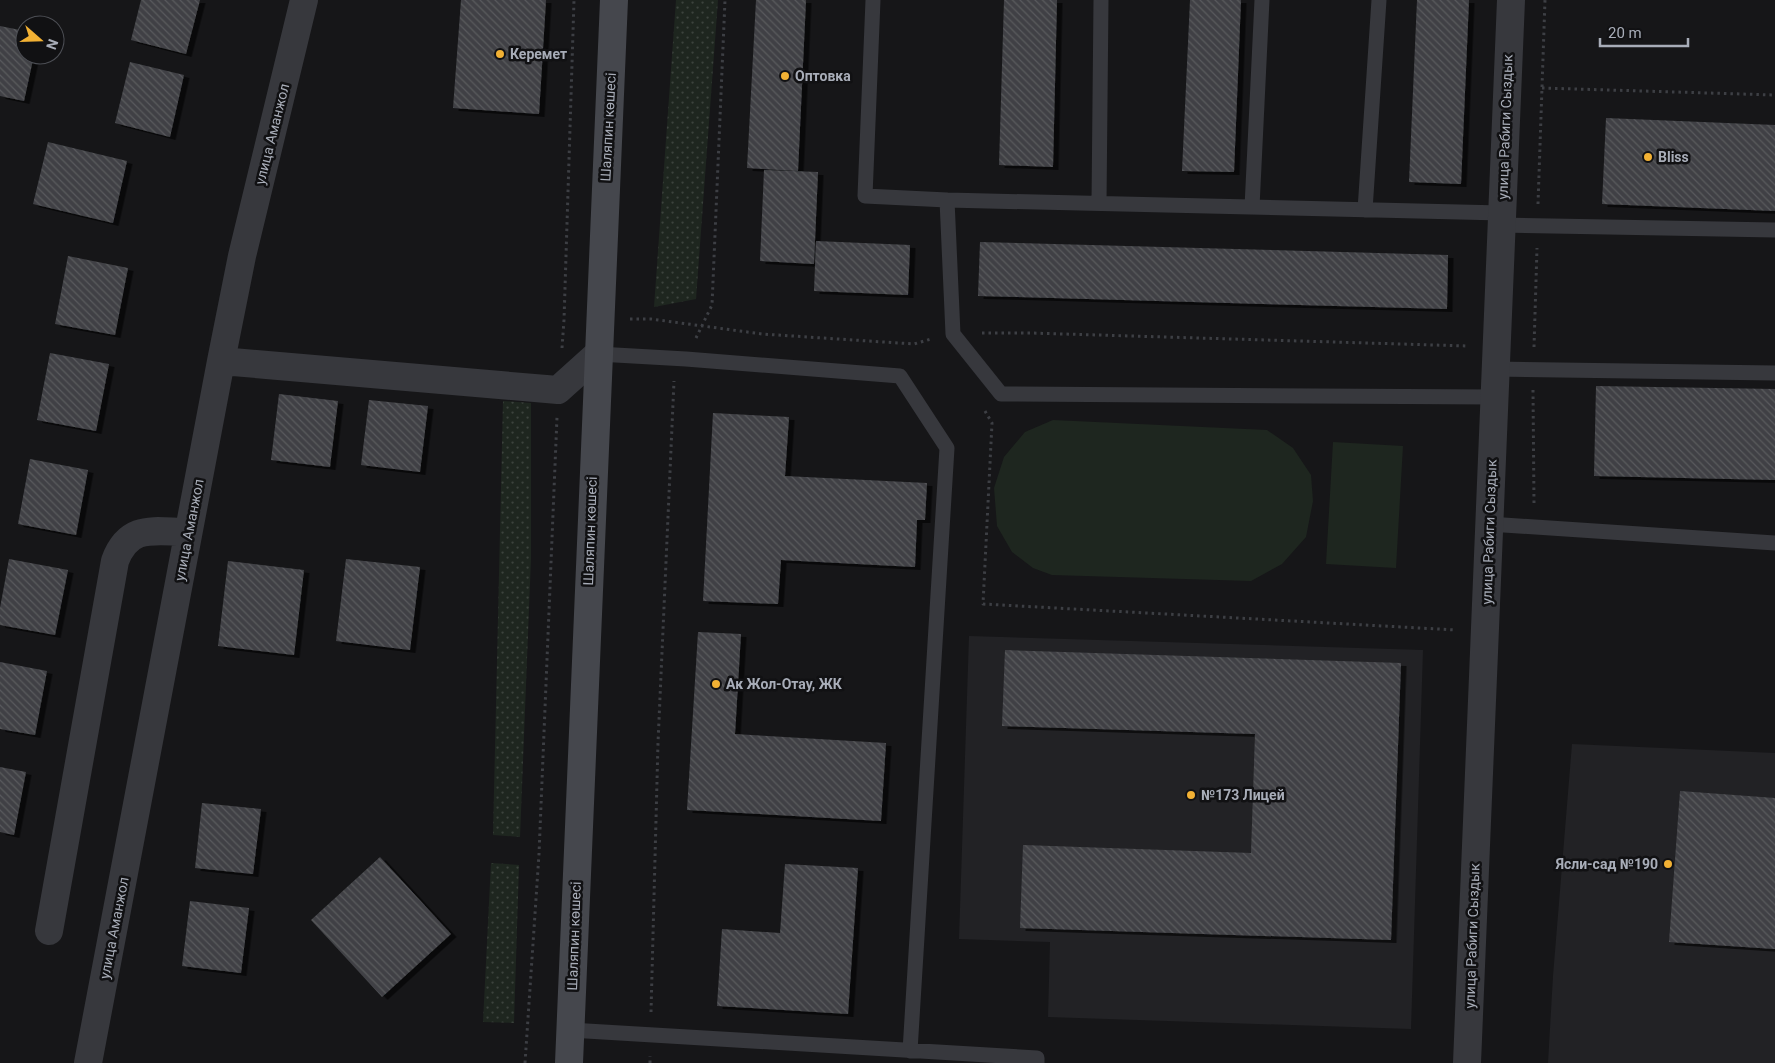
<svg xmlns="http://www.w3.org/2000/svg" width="1775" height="1063" font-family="Roboto,sans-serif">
  <defs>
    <pattern id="green-dots" width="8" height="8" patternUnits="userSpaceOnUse" patternTransform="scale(1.25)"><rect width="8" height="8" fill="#1e261f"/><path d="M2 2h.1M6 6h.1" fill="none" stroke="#3c433d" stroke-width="1.8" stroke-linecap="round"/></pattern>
    <pattern id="building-back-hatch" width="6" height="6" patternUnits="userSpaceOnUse" patternTransform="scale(1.25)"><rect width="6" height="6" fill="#404145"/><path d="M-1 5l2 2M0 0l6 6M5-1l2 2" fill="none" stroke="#595a5e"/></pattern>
    <filter id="shadow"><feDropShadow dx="5.5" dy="3" stdDeviation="0" flood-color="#0009"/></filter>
  </defs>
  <rect width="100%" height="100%" fill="#161618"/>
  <path fill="#222225" d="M 969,636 L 1423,650 L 1411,1029 L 1048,1017 L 1050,942 L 959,939 Z
    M 1572,744 L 1775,753 L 1775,1063 L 1548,1063 L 1553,976 Z"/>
  <path fill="url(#green-dots)" d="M 676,0 L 718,0 L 696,299 L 654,307 Z
    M 503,401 L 531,403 L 531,558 L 520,837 L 493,835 Z
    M 491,863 L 519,865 L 514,1023 L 483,1022 Z"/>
  <path fill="#1e261f" d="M 1053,420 L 1267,430 L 1293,448 L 1311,475 L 1313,501 L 1306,537 L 1282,564 L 1251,581 L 1052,575 L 1033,568 L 1012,552 L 997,526 L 994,488 L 1004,457 L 1025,432 Z
    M 1333,442 L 1403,446 L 1396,568 L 1326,564 Z"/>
  <path fill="url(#building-back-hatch)" filter="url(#shadow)" d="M 141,0 L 200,0 L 186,54 L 131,40 Z
    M 461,0 L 546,0 L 539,114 L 453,108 Z
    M 756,0 L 806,0 L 798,171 L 747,168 Z
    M 1004,0 L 1057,0 L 1053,167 L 999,165 Z
    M 1190,0 L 1241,0 L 1234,172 L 1182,171 Z
    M 1417,0 L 1469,0 L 1461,184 L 1409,182 Z
    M 0,26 L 25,31 L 25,55 L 34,55 L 24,101 L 0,96 Z
    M 130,62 L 184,75 L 170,137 L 115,123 Z
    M 1606,118 L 1775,125 L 1775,211 L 1602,204 Z
    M 48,142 L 127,161 L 113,223 L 33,204 Z
    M 764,170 L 818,172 L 814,264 L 760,261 Z
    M 816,241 L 910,245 L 908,295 L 814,291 Z
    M 980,242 L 1448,255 L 1447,309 L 978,296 Z
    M 68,256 L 128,268 L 115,335 L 55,324 Z
    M 50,353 L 109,364 L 96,431 L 37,420 Z
    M 1596,386 L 1775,389 L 1775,480 L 1594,476 Z
    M 279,394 L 338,401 L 330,467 L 271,460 Z
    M 369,400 L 428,406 L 420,472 L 361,465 Z
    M 713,413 L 789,417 L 785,476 L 927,483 L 925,520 L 917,520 L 915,567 L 781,560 L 778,604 L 703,601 Z
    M 30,459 L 88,470 L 76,535 L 18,524 Z
    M 9,559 L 68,570 L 55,635 L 0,625 L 0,608 Z
    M 346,559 L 420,567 L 410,650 L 336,641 Z
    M 228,561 L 304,570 L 294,655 L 218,646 Z
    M 698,632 L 741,634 L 735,734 L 886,743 L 881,821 L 687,810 Z
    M 1005,650 L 1401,663 L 1391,940 L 1020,928 L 1023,845 L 1251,853 L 1255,734 L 1002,726 Z
    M 0,662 L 47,671 L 35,735 L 0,729 Z
    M 0,767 L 26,772 L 14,835 L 0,832 Z
    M 1680,791 L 1775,798 L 1775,949 L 1669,942 Z
    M 202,803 L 261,809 L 253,874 L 195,868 Z
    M 380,857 L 451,934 L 382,997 L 311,920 Z
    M 785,864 L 858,868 L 848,1014 L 717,1006 L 722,929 L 780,933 Z
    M 190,901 L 249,908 L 241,973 L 182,966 Z"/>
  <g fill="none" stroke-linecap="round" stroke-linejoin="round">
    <path stroke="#3d3f44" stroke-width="3" stroke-dasharray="2.5 4" stroke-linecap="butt" d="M 1542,88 L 1775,95
      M 1538,204 L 1545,0
      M 630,319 L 651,319 L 762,334 L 914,344 L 931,339
      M 982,333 L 1030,333 L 1468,346
      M 696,338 L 712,305 L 725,0
      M 1534,347 L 1537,248
      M 562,348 L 564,320 L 574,0
      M 1533,390 L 1534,504
      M 985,411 L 992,423 L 983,604 L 1456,630
      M 651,1012 L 658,743 L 674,381
      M 525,1063 L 539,854 L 557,417
      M 650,1063 L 650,1056"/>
    <path stroke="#37383d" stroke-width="15" d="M 873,0 L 865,196 L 947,200
      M 1099,203 L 1101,0
      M 1252,207 L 1262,0
      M 1365,210 L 1379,0
      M 1501,225 L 1775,230
      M 598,354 L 686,359 L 900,376 L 947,448 L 910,1051
      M 1495,369 L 1775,373
      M 1494,397 L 1001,394 L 953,334 L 947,200 L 1502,213
      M 1489,524 L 1775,543
      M 570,1030 L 1037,1058 L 1037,1063"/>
    <path stroke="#37383d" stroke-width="28" d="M 221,361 L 558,390 L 598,354
      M 49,931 L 115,561 C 129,523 155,532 188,532
      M 88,1063 L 221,361 L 242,256 L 304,0
      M 1467,1063 L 1511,0"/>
    <path stroke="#45474d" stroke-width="28" d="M 569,1063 L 614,0"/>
  </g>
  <g fill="#f2b134" stroke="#111113" stroke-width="2">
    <circle cx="500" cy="54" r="5"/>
    <circle cx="785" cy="76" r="5"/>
    <circle cx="1648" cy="157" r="5"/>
    <circle cx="716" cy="684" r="5"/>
    <circle cx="1191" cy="795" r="5"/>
    <circle cx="1668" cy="864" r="5"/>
  </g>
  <g text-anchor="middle" stroke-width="5" stroke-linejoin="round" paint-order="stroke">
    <g font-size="14" font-weight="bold" fill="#a8adb8" stroke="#111113" text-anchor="start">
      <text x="510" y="59">Керемет</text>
      <text x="795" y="81">Оптовка</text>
      <text x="1658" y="162">Bliss</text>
      <text x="726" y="689">Ак Жол-Отау, ЖК</text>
      <text x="1201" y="800">№173 Лицей</text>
      <text x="1658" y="869" text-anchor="end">Ясли-сад №190</text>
    </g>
    <g font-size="14" fill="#a8adb8" stroke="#111113">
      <text transform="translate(608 127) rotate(-87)" y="5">Шаляпин көшесі</text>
      <text transform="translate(1505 127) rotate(-88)" y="5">улица Рабиги Сыздык</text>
      <text transform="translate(272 134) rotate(-76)" y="5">улица Аманжол</text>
      <text transform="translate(189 530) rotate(-79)" y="5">улица Аманжол</text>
      <text transform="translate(590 531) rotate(-88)" y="5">Шаляпин көшесі</text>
      <text transform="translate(1489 532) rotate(-88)" y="5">улица Рабиги Сыздык</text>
      <text transform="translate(114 928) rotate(-79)" y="5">улица Аманжол</text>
      <text transform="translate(574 936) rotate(-88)" y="5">Шаляпин көшесі</text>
      <text transform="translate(1472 936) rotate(-88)" y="5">улица Рабиги Сыздык</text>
    </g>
  </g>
  <g transform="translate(40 40) rotate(110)"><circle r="24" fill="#111113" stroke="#4d4f55"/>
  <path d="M0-4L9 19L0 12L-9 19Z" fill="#f2b134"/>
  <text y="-8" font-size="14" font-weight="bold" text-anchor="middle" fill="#a8adb8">N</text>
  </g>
  <path d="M1600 38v8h88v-8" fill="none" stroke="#a8adb8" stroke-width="2.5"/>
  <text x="1608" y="38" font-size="15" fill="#a8adb8" stroke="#111113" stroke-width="4" paint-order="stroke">20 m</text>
</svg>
